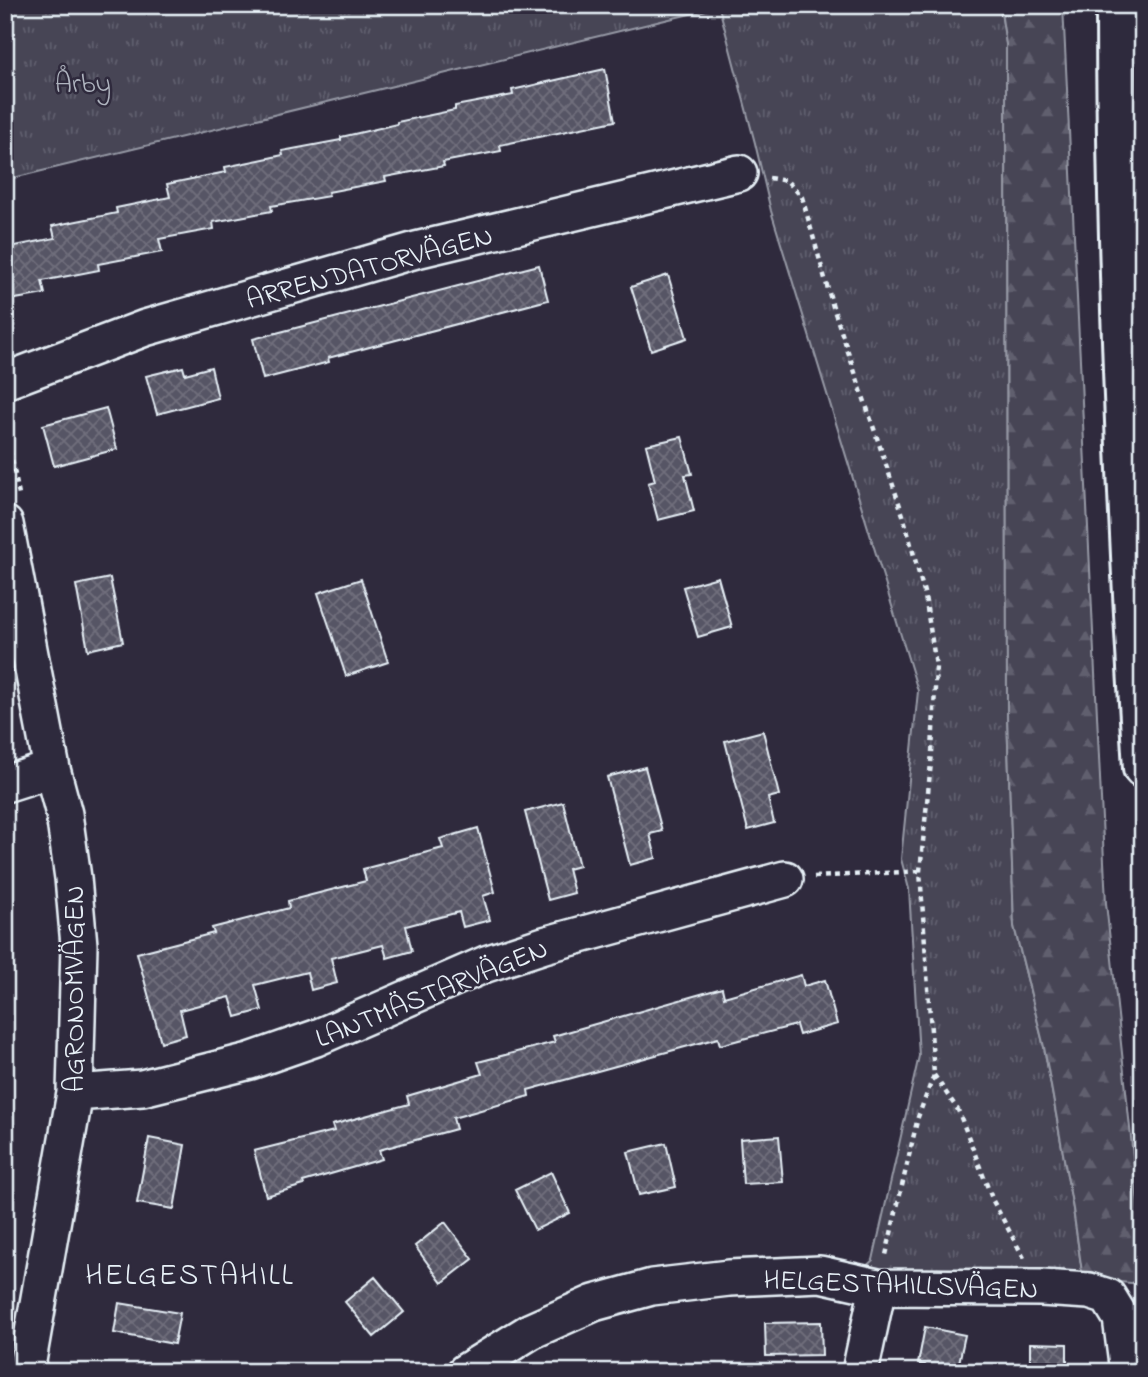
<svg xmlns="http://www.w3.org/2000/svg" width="1148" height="1377" font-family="'Indie Flower',sans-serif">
  <defs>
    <pattern id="grass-tufts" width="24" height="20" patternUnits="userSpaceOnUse" patternTransform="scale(1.75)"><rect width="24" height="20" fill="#464455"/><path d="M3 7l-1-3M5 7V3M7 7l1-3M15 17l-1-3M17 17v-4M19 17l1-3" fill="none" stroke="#615f6e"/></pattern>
    <pattern id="forest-firs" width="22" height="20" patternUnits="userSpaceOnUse" patternTransform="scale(1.75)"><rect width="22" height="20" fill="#464455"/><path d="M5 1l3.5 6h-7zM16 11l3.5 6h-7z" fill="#615f6e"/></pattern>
    <pattern id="building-cross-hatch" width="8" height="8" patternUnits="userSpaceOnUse" patternTransform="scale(1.75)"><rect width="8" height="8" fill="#575565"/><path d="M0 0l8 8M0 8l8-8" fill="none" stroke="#6f6e7c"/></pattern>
  </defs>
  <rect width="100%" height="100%" fill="#2f2a3d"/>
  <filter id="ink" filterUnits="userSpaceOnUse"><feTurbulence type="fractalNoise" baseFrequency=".0143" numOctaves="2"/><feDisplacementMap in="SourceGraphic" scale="14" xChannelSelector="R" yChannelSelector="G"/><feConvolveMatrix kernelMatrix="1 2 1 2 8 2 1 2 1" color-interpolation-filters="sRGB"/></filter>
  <g filter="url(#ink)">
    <path fill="url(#grass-tufts)" stroke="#979aa6" stroke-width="2" d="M 5,5 L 1000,5 L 1006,44 L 1007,714 L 1014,926 L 1044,1047 L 1073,1209 L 1083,1279 L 862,1270 L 873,1260 L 919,1056 L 909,889 L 901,859 L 918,691 L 771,211 L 755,143 L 719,7 L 5,180 Z"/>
    <path fill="url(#forest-firs)" stroke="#979aa6" stroke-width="2" d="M 1000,5 L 1063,5 L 1106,903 L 1143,1250 L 1143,1284 L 1083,1279 L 1073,1209 L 1044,1047 L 1014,926 L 1007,714 L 1006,44 Z"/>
    <path fill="url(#building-cross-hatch)" stroke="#e8f1f8" stroke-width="2" d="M 605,69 L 615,121 L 500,145 L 501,151 L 443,162 L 444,166 L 385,177 L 386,181 L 328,192 L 329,196 L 271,206 L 272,211 L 213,222 L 214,229 L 159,239 L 162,252 L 98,264 L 99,270 L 42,281 L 45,294 L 9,300 L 5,282 L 5,248 L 55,238 L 52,226 L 117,213 L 116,208 L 170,197 L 167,184 L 226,172 L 225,167 L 283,155 L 282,151 L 341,140 L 341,137 L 397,124 L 397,122 L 455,110 L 455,106 L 513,95 L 512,90 Z
      M 539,265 L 548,300 L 328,358 L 329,362 L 263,379 L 253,339 Z
      M 668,275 L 687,338 L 651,350 L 631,287 Z
      M 183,367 L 185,374 L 211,367 L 218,398 L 157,414 L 146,376 Z
      M 106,408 L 117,449 L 54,466 L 43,425 Z
      M 682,437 L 692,474 L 685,475 L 694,511 L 658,520 L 648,483 L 655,481 L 646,445 Z
      M 718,577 L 732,627 L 698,637 L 683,587 Z
      M 110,578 L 123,642 L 88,650 L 76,585 Z
      M 361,579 L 388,662 L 346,676 L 318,593 Z
      M 763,731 L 779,795 L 768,798 L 774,823 L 748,830 L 725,741 Z
      M 645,767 L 662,831 L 650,834 L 656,858 L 630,865 L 607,777 Z
      M 563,802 L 579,866 L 568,869 L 574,893 L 548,900 L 525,812 Z
      M 478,828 L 495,892 L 483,896 L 490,920 L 463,927 L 459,912 L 406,926 L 412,951 L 387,958 L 383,945 L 331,958 L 337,983 L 311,990 L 307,972 L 255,985 L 262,1010 L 236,1017 L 230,997 L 180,1010 L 186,1035 L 161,1042 L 137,953 L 214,933 L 212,928 L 289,908 L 288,901 L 366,881 L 363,869 L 443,848 L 440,839 Z
      M 801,975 L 804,986 L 825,980 L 837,1024 L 799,1035 L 796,1025 L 720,1045 L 718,1038 L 528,1090 L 529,1096 L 453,1118 L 456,1129 L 379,1150 L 382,1159 L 303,1182 L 304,1185 L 266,1196 L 254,1151 L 334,1131 L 332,1125 L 409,1104 L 407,1096 L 482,1074 L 478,1062 L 555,1042 L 553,1036 L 722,988 L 724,997 Z
      M 779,1136 L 783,1182 L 743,1184 L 740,1139 Z
      M 149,1138 L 185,1145 L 174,1209 L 137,1203 Z
      M 666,1143 L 676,1187 L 639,1195 L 628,1152 Z
      M 551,1172 L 570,1213 L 535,1230 L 515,1190 Z
      M 445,1222 L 473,1259 L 442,1283 L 415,1246 Z
      M 375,1277 L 404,1312 L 374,1337 L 345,1302 Z
      M 119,1303 L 180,1313 L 174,1344 L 114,1333 Z
      M 821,1322 L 822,1355 L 766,1356 L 765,1323 Z
      M 925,1327 L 965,1335 L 957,1372 L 923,1372 L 925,1365 L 918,1364 Z
      M 1030,1343 L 1067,1344 L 1067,1370 L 1030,1369 Z"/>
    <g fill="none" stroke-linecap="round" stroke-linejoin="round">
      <defs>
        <path id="minor" d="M 5,381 L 145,328 L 416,250 L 739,173
          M 5,524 L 52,769 L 64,814 L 73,878 L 79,945 L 75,1093 L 26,1372
          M 5,784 L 52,769
          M 75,1093 L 142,1088 L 250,1061 L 316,1038 L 486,964 L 544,945 L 785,879
          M 465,1372 L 531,1331 L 594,1303 L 652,1287 L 729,1278 L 820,1274 L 878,1287 L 1041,1288 L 1089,1291 L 1108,1297 L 1121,1318 L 1128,1372
          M 860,1372 L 878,1287"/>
        <path id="motorway" d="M 1116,5 C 1116,260 1127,514 1143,768"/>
      </defs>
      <use href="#minor" stroke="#e8f1f8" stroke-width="40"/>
      <use href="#motorway" stroke="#e8f1f8" stroke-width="44"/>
      <path stroke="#e8f1f8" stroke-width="4.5" stroke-dasharray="5 5" stroke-linecap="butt" d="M 769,178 L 787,181 L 802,197 L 833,307 L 903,515 L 925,596 L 936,666 L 932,753 L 920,871 L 934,1075 L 918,1117 L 886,1255
        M 9,411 L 6,429 L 19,495
        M 814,877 L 920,871
        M 934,1075 L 958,1110 L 993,1201 L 1024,1258"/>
      <use href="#minor" stroke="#2f2a3d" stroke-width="35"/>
      <use href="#motorway" stroke="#2f2a3d" stroke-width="38"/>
    </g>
  </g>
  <g text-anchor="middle" stroke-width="5" stroke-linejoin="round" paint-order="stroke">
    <g font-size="28" fill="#afb4bf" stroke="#2f2a3d">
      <text x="83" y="92">Årby</text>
    </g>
    <g font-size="28" fill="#e8f1f8" stroke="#2f2a3d">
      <text transform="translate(369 266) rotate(-15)" y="10">ARRENDATORVÄGEN</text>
      <text transform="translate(73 989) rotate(-90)" y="10">AGRONOMVÄGEN</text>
      <text transform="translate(431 992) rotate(-22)" y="10">LANTMÄSTARVÄGEN</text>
      <text transform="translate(901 1283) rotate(2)" y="10">HELGESTAHILLSVÄGEN</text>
    </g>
    <g font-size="30" letter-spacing="2" fill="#e8f1f8" stroke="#2f2a3d">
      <text x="190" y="1284">HELGESTAHILL</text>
    </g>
  </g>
  <rect width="1148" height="1377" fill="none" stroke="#2f2a3d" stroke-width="28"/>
  <rect x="14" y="14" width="1120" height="1349" fill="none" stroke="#e8f1f8" stroke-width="2.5" filter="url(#ink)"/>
</svg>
